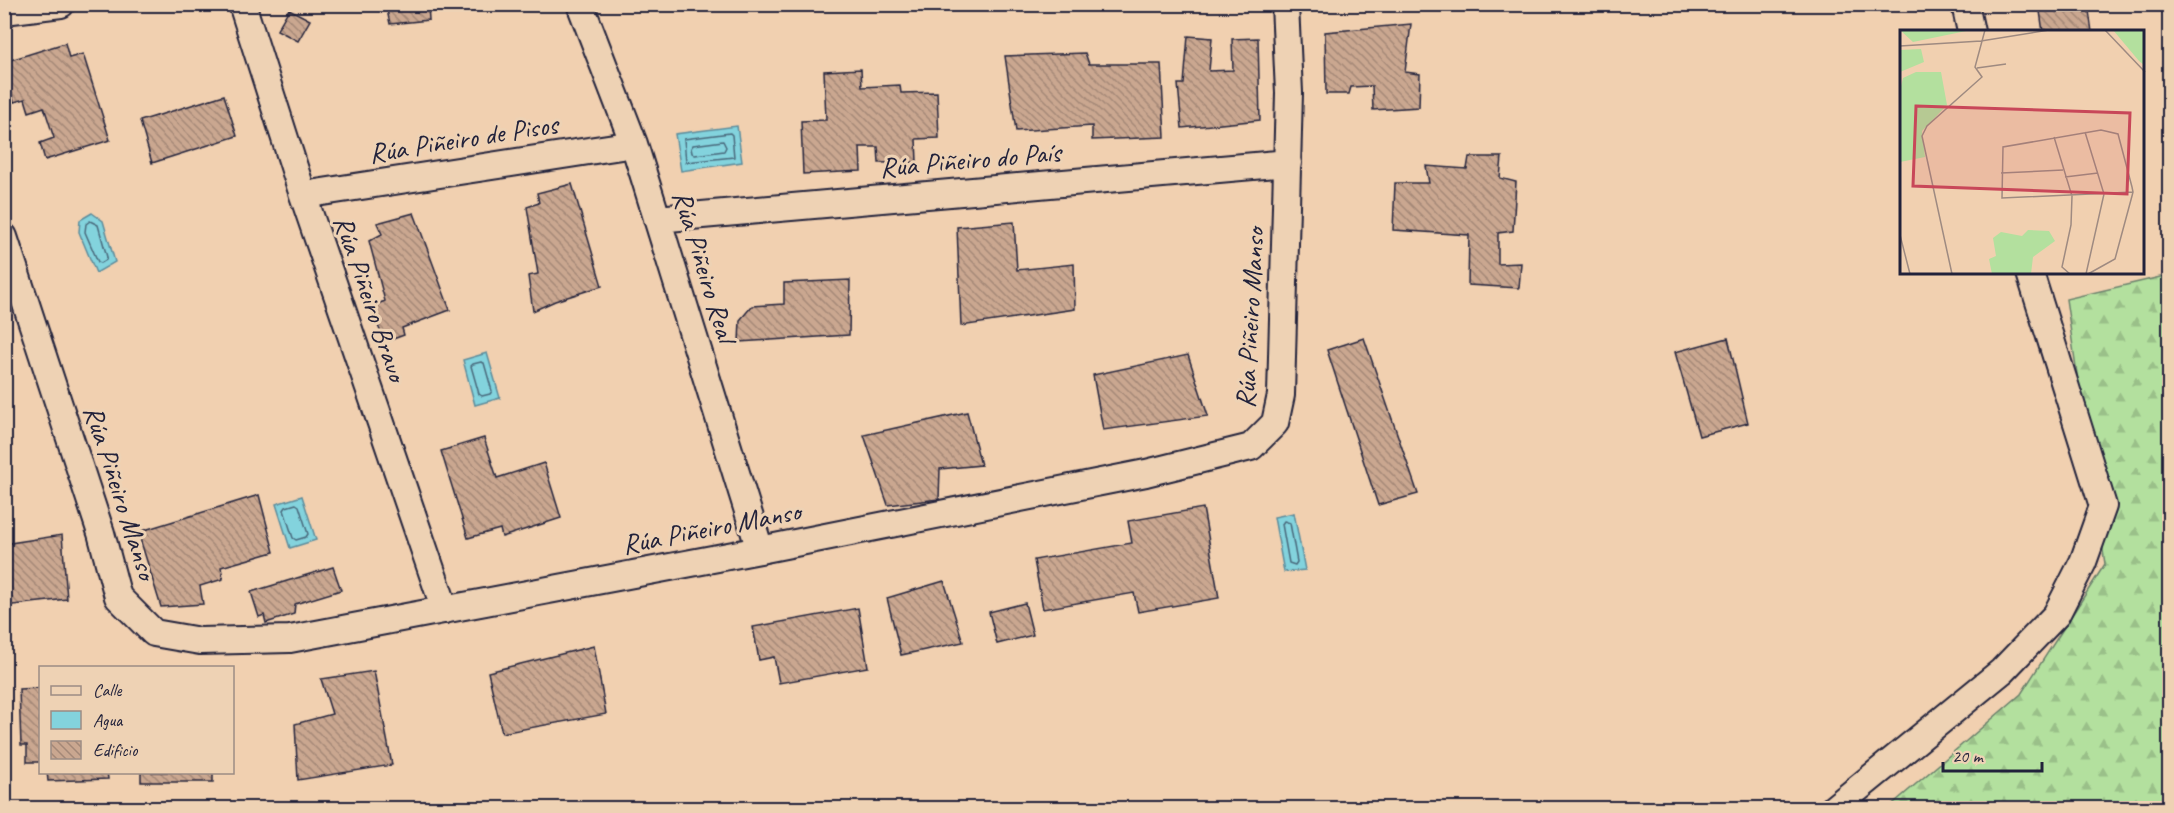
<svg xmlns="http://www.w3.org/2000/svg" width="2174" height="813" font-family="Caveat,sans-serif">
  <defs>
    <pattern id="forest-firs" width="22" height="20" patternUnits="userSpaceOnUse" patternTransform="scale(1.5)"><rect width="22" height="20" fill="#b3e09e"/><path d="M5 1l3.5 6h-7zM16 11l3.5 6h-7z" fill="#9ac089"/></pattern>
    <pattern id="building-back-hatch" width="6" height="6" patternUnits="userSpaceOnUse" patternTransform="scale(1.5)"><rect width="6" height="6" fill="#caa790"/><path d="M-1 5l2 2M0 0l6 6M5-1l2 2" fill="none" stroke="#a48877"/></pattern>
  </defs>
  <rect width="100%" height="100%" fill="#f1d0b0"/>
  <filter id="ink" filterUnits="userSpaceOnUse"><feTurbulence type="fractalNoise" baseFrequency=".0167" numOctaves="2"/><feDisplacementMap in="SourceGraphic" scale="12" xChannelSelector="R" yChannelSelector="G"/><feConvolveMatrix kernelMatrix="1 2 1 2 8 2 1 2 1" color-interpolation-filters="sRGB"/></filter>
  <g filter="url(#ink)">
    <path fill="url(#forest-firs)" stroke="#6a816c" stroke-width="1.5" d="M 2169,275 L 2169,808 L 1888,808 L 2021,694 L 2105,564 L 2066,299 Z"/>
    <path fill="#83d3dd" stroke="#5c8c9c" stroke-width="1.5" d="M 737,126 L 742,162 L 681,171 L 675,134 Z
      M 92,213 L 103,221 L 115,262 L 96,273 L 79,232 L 80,220 Z
      M 487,353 L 500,398 L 475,405 L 463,360 Z
      M 302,496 L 316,540 L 290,548 L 276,504 Z
      M 1294,513 L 1305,570 L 1284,572 L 1274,517 Z"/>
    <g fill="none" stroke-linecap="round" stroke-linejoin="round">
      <path stroke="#49697c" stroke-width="1.5" d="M 730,133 L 732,135 L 734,157 L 686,162 L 684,139 Z
        M 723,141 L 726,147 L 724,151 L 695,155 L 692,153 L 691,148 L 693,145 Z
        M 90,221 L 98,225 L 107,257 L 106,260 L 101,263 L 98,262 L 85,232 L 86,224 Z
        M 481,362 L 484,363 L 492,391 L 490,394 L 482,396 L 479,394 L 471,366 L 473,364 Z
        M 296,504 L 299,506 L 308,534 L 306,537 L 296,540 L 293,538 L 284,510 L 286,507 Z
        M 1284,521 L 1290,523 L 1297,562 L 1295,565 L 1289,563 L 1282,524 Z"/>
    </g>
    <path fill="url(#building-back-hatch)" stroke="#22223b" stroke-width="1.5" d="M 390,4 L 428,4 L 429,20 L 390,24 L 386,5 Z
      M 2039,4 L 2088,4 L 2092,32 L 2043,32 Z
      M 289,9 L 310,20 L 298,41 L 277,30 Z
      M 1411,24 L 1405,72 L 1420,74 L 1419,107 L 1373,110 L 1372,86 L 1351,87 L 1349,94 L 1326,94 L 1325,32 Z
      M 1188,36 L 1212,38 L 1209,71 L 1233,70 L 1232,39 L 1258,38 L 1260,120 L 1182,128 L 1178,84 L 1184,84 Z
      M 65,43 L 69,58 L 83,54 L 110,140 L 45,160 L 40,143 L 54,138 L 44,107 L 29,112 L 25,99 L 14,102 L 4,71 L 4,62 Z
      M 1085,53 L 1089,64 L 1161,64 L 1165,137 L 1092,140 L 1092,126 L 1016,131 L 1005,56 Z
      M 861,69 L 862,87 L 900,85 L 901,93 L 937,92 L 939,138 L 916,139 L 917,162 L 879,163 L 878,147 L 860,147 L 861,171 L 803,174 L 801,121 L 826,120 L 824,71 Z
      M 224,95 L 237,136 L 152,163 L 140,121 Z
      M 1469,157 L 1502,157 L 1500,178 L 1516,182 L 1513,231 L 1498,233 L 1498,264 L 1521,263 L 1519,288 L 1468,285 L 1469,235 L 1393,230 L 1395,183 L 1429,183 L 1426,166 L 1467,169 Z
      M 572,184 L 602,286 L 555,301 L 533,311 L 528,276 L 538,274 L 527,207 L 539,203 L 537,193 Z
      M 414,213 L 450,310 L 402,328 L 404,335 L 385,342 L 370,307 L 385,301 L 369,241 L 382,234 L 377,223 Z
      M 1014,222 L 1017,270 L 1074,264 L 1075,309 L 961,326 L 957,227 Z
      M 850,280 L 849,335 L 739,342 L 740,320 L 752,306 L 784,304 L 784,283 Z
      M 1364,338 L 1418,494 L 1378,505 L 1327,350 Z
      M 1728,338 L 1748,423 L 1699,436 L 1675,352 Z
      M 1188,355 L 1208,416 L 1103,430 L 1093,375 Z
      M 967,412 L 981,465 L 940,469 L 939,499 L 888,505 L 864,435 Z
      M 484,438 L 497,478 L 544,463 L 561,518 L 502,537 L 500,529 L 468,538 L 441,451 Z
      M 259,495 L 274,552 L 221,567 L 223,579 L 200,586 L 203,604 L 161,607 L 138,532 Z
      M 1203,508 L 1219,598 L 1138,612 L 1134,593 L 1043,609 L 1034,560 L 1132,543 L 1128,521 Z
      M 62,535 L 67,599 L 4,606 L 4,544 Z
      M 333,567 L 341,590 L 295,604 L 294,614 L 266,623 L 264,615 L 259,617 L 251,592 Z
      M 944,581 L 963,642 L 901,655 L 887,598 Z
      M 1025,603 L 1033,635 L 997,644 L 989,612 Z
      M 858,608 L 868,667 L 779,683 L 774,657 L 759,660 L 753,627 Z
      M 594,646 L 606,714 L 502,733 L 488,672 Z
      M 374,671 L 392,765 L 298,780 L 295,724 L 332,714 L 321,679 Z
      M 40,688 L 40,762 L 27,762 L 27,745 L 21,745 L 19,689 Z
      M 47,772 L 107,772 L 108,779 L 48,781 Z
      M 141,772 L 213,772 L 213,782 L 141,782 Z"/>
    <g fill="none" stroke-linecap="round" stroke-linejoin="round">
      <defs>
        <path id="minor" d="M 242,4 L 303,195 L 445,610
          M 580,4 L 634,144 L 760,550
          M 1965,4 L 1971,32
          M 4,11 L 61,4
          M 303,195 L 634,144
          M 657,219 L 1288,163
          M 4,237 L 101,533 L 118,597 L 154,633 L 200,641 L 290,639 L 760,550 L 1146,473 L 1251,447 L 1275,423 L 1281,395 L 1289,93 L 1285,4
          M 1834,808 L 2002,671 L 2056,615 L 2083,562 L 2103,506 L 2030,273"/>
      </defs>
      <use href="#minor" stroke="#22223b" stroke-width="30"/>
      <use href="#minor" stroke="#eed2b4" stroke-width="26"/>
    </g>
  </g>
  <g text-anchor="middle" stroke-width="6" stroke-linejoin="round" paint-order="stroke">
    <g font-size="28" fill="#22223b" stroke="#eed2b4">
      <text transform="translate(463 138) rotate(-9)" y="10">Rúa Piñeiro de Pisos</text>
      <text transform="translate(970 159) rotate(-5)" y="10">Rúa Piñeiro do País</text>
      <text transform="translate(705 266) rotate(73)" y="10">Rúa Piñeiro Real</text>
      <text transform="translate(371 298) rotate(71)" y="10">Rúa Piñeiro Bravo</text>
      <text transform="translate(1249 318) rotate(-87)" y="10">Rúa Piñeiro Manso</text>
      <text transform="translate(121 492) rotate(72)" y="10">Rúa Piñeiro Manso</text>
      <text transform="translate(711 527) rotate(-11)" y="10">Rúa Piñeiro Manso</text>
    </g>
  </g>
  <g transform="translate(1900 30)">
    <rect width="244" height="244" fill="#f1d0b0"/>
    <path d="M 0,0 L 71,0 L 13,12 ZM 213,0 L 244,0 L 244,35 L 239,31 ZM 21,19 L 24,32 L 0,42 L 0,20 ZM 16,42 L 41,42 L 47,75 L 22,101 L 25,127 L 0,132 L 0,60 L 3,48 ZM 128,200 L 149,201 L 155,211 L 133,227 L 131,244 L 92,244 L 89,229 L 96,226 L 93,208 L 101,202 L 122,206 Z" fill="#b3e09e"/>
    <path fill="none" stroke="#9e8a81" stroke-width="1.5" d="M 205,0 L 245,42M 0,16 L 81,11 L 149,0M 77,38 L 106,34M 185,102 L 204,164 L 186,244M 154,107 L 172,166 L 171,195 L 162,237 L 170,244M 101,143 L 163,140M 165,147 L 198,143M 0,205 L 10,244M 52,244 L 22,106 L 27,96 L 82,47 L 75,37 L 85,0M 188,244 L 215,229 L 232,166 L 233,162 L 232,157 L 218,104 L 201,100 L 103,117 L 102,168 L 233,162"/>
    <path fill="#c84759" fill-opacity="0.15" stroke="#c84759" stroke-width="3" d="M 16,76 L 230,83 L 227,164 L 13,156 Z"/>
    <rect width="244" height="244" fill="none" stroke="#22223b" stroke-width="3"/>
  </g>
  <rect width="2174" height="813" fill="none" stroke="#eed2b4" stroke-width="24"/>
  <rect x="12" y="12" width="2150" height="789" fill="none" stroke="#22223b" stroke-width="2" filter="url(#ink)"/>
  <rect x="39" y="666" width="195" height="108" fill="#eed2b4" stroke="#9c8c84" stroke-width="1.5"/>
  <rect x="51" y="686" width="30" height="9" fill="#eed2b4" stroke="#9c8c84" stroke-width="1.5"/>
  <text x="93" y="696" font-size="18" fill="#22223b">Calle</text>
  <rect x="51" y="711" width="30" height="18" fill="#83d3dd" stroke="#9c8c84" stroke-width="1.5"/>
  <text x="93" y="726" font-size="18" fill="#22223b">Agua</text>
  <rect x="51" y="741" width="30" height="18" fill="url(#building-back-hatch)" stroke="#9c8c84" stroke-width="1.5"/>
  <text x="93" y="756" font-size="18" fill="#22223b">Edificio</text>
  <path d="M1943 762v9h99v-9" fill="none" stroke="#22223b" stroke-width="3"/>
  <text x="1952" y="762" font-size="18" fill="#22223b" stroke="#eed2b4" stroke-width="4.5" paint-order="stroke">20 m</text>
</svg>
